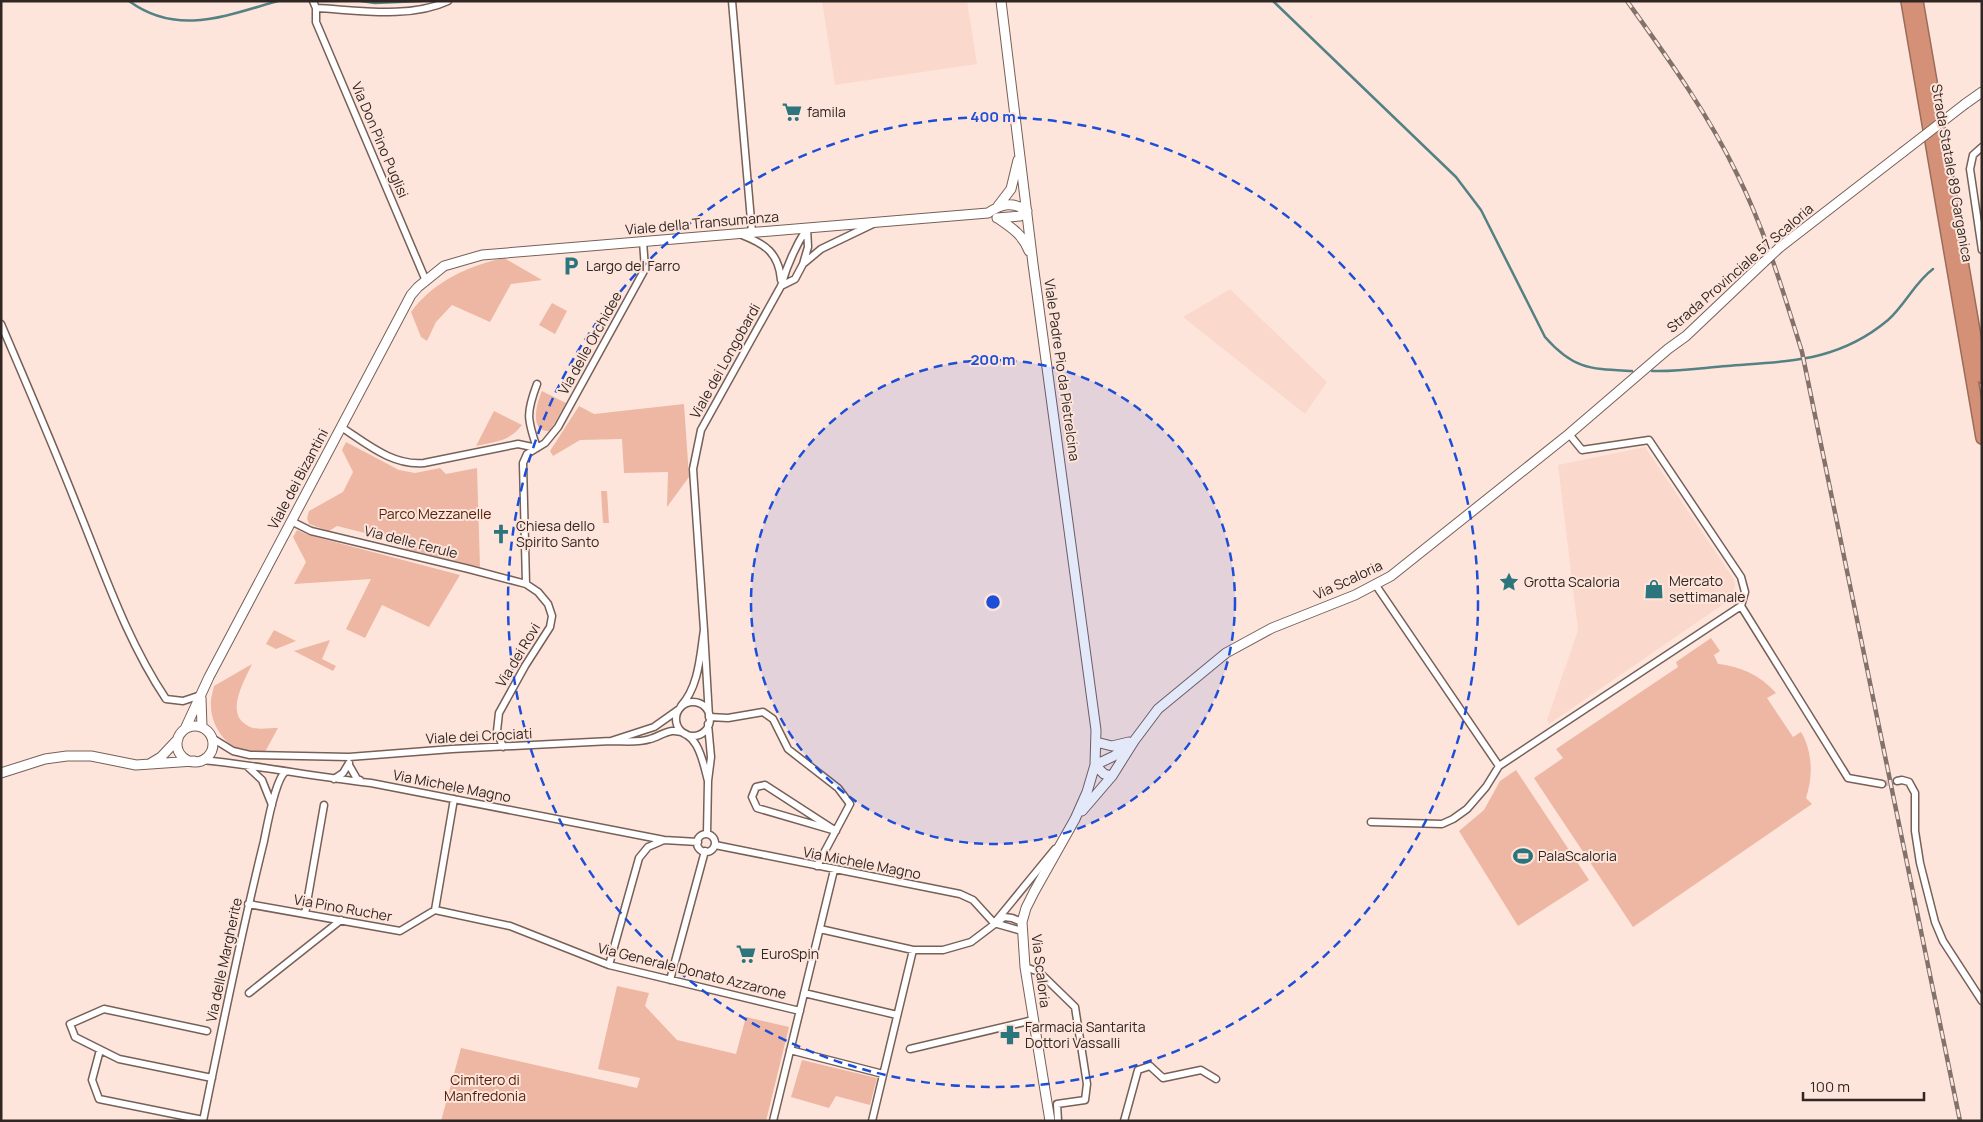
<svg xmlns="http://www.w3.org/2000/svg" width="1983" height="1122" font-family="Manrope,sans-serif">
  <rect width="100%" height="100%" fill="#fee5db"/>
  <path fill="#fad9cc" d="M 822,1 L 967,1 L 977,64 L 835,85 Z
    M 1230,289 L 1327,382 L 1305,414 L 1183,317 Z
    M 1645,447 L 1733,578 L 1735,584 L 1734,593 L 1731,599 L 1549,724 L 1547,720 L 1578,630 L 1558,465 Z"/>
  <path fill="#edb7a3" d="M 504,258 L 542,280 L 511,284 L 490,322 L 452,305 L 436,322 L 427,341 L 421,337 L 411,312 C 434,281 468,266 504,258 Z
    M 552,303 L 567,311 L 555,334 L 539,325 Z
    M 542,391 L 566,403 L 550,431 C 528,433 537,402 542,391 Z
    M 684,404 L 689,477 L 667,507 L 668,472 L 624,473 L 622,439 L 580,440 L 553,456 L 550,451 L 579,406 L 594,414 Z
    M 494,411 L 522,425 C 509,442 496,441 476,446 Z
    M 346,442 L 399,470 L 415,473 L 440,468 L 446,474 L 477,468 L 480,567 L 406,549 L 405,543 L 337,526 L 329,531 L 309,524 L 307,518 L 309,511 L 343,492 L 353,472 L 342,450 Z
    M 601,491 L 607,491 L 609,523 L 603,523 Z
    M 297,530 L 308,535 L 460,575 L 429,627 L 382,605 L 365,638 L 346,629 L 371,579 L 294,584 L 306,562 L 293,537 Z
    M 274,630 L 296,641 L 276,649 L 266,644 Z
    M 1711,638 L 1720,651 L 1714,655 L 1718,664 C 1742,667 1760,675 1776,693 L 1767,698 L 1793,737 L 1801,732 C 1813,752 1813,777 1806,798 L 1812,804 L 1633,927 L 1534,778 L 1563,758 L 1556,749 L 1678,667 L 1676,662 Z
    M 330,640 L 322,659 L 336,666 L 333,671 L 294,651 Z
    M 252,664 C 244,682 223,715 250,727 C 257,730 270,728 278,728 L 265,752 C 256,752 246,752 237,748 C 222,742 211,722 211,706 C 210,699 213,692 214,686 Z
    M 1516,770 L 1589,880 L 1518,926 L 1459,831 L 1484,810 L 1500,781 Z
    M 617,986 L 649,993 L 645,1006 L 677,1040 L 736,1054 L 746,1017 L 789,1027 L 766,1121 L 441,1121 L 461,1048 L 637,1088 L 640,1078 L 598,1069 Z
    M 802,1060 L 877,1078 L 870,1105 L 836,1096 L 829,1108 L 791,1097 Z"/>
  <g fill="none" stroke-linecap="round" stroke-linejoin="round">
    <path stroke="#538184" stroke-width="2.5" d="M 129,1 C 178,37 227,15 278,1
      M 361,1 L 375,3 L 421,1
      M 1273,1 L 1456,177 L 1481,210 L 1545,337 C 1574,370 1591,369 1632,371
      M 1652,371 C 1677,372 1702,368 1727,366 C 1789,361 1838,362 1888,320 C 1905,305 1915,282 1933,269"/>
    <path stroke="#d5bfb6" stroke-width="6" stroke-dasharray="6 3" stroke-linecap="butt" d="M 1882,784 L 1897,781"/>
    <defs>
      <path id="street" d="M 313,1 L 316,8 L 316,22 L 426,281
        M 732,1 L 752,232
        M 316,8 C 357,10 410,19 448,1
        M 1982,147 L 1973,155 L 1970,169 L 1982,250
        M 742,235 C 765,244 779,253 781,280
        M 803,264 L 808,247 L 807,228
        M 781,286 L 795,279 L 803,264 L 821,249 L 873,224
        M 1,324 C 27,385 53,445 77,506 C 104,572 126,639 166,699 L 183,701 L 201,695
        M 537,384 C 526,413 527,419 537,448
        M 341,427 C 366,443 392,466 424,463 L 518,444 L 537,448
        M 1569,434 L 1582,450 L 1649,440 L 1741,577 L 1745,592 L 1741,606
        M 291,521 L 311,531 L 469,569 L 526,584 L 538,592 L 548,604 L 552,616 L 550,627 L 525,666 L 499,713 L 497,731 L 503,747
        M 526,584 L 523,463 L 527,454 L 545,443 L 558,427 L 645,269 L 643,241
        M 1375,584 L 1499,766 L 1741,606 L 1848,778 L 1882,784
        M 704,630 L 693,469 L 701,430 L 781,286 C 787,265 795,247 807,228
        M676 719a17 17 0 1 1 34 0a17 17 0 1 1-34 0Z
        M 681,706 C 699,686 700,656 704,630 L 709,717 L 728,718 L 763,712 L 773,719 L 788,749 L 838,788 L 850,804 L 817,866
        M 678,710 L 654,727 L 611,741 C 624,741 638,743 650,739 C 658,737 664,732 672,731 C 698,729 703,762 708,781 L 711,757 L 708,724
        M 212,738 L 233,751 L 250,755 L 349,757 L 452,749 L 611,741
        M 201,760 C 258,765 314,777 371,783 L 664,840 L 698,842
        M 349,765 L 357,779 L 360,780
        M 248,767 L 262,780 L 272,805
        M 334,779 L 343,773 L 349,763
        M 1897,781 L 1902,780 L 1909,782 L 1915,793 L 1915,831 L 1920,863 L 1935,922 L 1943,941 L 1982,1001
        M 765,785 L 836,831 L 757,808 L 752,797 L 756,787 Z
        M 1371,822 L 1442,824 L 1453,819 L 1467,809 L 1486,787 L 1499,766
        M 707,834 L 708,781
        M697 843a9 9 0 1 1 18 0a9 9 0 1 1-18 0Z
        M 715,845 L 960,894 L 973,900 L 994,923
        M 248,904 L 400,931 L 435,910 L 454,799
        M 435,910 L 510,926 L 609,965 L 800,1011
        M 305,914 L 324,805
        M 996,921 L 1055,849
        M 994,923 L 1022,931
        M 820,929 L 913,950 L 943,950 L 971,942 L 1004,917 L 1012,918 L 1022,922
        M 609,965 L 639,858 L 648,847 L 664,840
        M 1025,967 L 1039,972 L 1075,1007 L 1087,1084 L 1085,1100 L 1057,1104 L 1058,1121
        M 670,980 L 705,851
        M 249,993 L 341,920
        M 804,993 L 897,1015
        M 207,1031 L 104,1009 L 70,1024 L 75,1037 L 119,1059 L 212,1078
        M 910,1049 L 1033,1020
        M 100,1050 L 92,1080 L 99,1099 L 203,1120
        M 790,1050 L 883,1074
        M 203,1121 C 222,1027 241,934 264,841 C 267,826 275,781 285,772
        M 773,1121 L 834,870
        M 872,1121 L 913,950
        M 1124,1121 L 1138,1070 L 1150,1066 L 1163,1078 L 1201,1070 L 1216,1079"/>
      <path id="secondary" d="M 1001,1 L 1033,264 L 1096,730 L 1095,765 L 1087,792 L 1075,819 L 1034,892 L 1026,908 L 1022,922 L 1025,967 L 1050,1121
        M 1965,104 L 1982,92
        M 998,206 L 1011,189 L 1018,160
        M 997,218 L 1020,216 L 1027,211
        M 999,219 C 1012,228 1023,235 1029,251
        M 1779,248 L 1903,152
        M 201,698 L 202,727
        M177 744a18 18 0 1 1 36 0a18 18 0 1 1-36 0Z
        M 185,729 L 209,677 L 411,295 L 418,287 L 444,266 L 482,255 L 988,213 C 1001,204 1013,201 1027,211
        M 1096,742 L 1112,746 L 1129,742
        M 151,763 L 161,757 L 178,739
        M 1095,765 L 1114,756 L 1130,744
        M 1095,765 L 1104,774 L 1112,776
        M 1,773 L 45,759 L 67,756 L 91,756 L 136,765 L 194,761
        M 1082,811 L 1112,776 L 1134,741 L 1158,709 L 1226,653 L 1272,628 L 1355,595 L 1391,576 L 1569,434 L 1668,349 L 1686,336 L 1764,262"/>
      <path id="highway" d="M 1907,1 L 1982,438
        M 1917,1 L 1982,377"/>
    </defs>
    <use href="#street" stroke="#766058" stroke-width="9"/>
    <use href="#secondary" stroke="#766058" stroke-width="11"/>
    <use href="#highway" stroke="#9b6c5a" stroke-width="14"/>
    <use href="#street" stroke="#fff" stroke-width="6"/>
    <use href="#secondary" stroke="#fff" stroke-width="9"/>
    <use href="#highway" stroke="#d59177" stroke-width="11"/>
    <defs>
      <path id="rail" d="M 1627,1 C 1667,57 1707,112 1737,174 C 1765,230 1783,291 1802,352 L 1960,1121"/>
    </defs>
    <use href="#rail" stroke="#82726c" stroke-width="4.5"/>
    <use href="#rail" stroke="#fee5db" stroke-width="2.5" stroke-dasharray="8" stroke-linecap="butt"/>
    <defs>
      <path id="secondary-bridge" d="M 1903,152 L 1965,104
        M 1764,262 L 1779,248"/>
    </defs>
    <use href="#secondary-bridge" stroke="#766058" stroke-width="11" stroke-linecap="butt"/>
    <use href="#secondary-bridge" stroke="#fff" stroke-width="9"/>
  </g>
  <circle cx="993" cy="602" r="242" fill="#1d4ed8" fill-opacity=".12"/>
  <g fill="none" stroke="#1d4ed8" stroke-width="2.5" stroke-dasharray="9 6">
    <circle cx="993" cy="602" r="242"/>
    <circle cx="993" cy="602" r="485"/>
  </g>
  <defs>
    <symbol id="supermarket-bare" viewBox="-9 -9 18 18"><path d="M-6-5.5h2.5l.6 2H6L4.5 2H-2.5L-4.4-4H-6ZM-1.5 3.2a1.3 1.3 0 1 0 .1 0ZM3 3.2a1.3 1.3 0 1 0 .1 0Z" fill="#2c757c" stroke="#fee5db" stroke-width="2.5" paint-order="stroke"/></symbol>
    <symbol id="parking-bare" viewBox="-9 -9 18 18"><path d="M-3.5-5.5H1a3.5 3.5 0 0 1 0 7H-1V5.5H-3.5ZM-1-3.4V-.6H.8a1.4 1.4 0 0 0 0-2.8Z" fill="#2c757c" stroke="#fee5db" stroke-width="2.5" paint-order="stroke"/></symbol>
    <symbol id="church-bare" viewBox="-9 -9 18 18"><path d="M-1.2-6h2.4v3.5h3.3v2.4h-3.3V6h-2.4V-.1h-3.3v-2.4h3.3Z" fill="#2c757c" stroke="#fee5db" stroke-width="2.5" paint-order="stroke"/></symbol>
    <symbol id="sight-bare" viewBox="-9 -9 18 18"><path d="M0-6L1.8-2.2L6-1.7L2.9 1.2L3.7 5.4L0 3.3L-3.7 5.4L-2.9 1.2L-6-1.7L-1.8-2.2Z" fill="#2c757c" stroke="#fee5db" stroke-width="2.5" paint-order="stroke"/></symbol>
    <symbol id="shop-bare" viewBox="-9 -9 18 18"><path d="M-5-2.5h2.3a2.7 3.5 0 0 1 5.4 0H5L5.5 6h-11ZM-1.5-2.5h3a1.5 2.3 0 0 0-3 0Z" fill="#2c757c" stroke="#fee5db" stroke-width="2.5" paint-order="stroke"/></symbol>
    <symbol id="stadium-bare" viewBox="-9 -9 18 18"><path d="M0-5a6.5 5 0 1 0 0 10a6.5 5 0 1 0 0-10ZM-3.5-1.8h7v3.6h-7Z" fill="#2c757c" stroke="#fee5db" stroke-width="2.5" paint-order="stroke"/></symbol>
    <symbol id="pharmacy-bare" viewBox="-9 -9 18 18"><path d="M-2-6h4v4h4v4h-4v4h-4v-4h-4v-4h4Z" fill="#2c757c" stroke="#fee5db" stroke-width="2.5" paint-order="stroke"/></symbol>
  </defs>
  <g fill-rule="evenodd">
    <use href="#supermarket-bare" x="778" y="98" width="28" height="28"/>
    <use href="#parking-bare" x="557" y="252" width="28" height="28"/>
    <use href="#church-bare" x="487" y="520" width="28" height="28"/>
    <use href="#sight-bare" x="1495" y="568" width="28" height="28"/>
    <use href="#shop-bare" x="1640" y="575" width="28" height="28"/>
    <use href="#stadium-bare" x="1509" y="842" width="28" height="28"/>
    <use href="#supermarket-bare" x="732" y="940" width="28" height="28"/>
    <use href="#pharmacy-bare" x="996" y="1021" width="28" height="28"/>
  </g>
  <g text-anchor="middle" stroke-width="4" stroke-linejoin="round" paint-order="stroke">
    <g font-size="14" fill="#302623" stroke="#fee5db" text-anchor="start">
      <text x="807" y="117">famila</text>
      <text x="586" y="271">Largo del Farro</text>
      <text x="516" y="531">Chiesa dello<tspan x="516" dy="16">Spirito Santo</tspan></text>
      <text x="1669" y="586">Mercato<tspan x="1669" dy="16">settimanale</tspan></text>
      <text x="1524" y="587">Grotta Scaloria</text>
      <text x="1538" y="861">PalaScaloria</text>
      <text x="761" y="959">EuroSpin</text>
      <text x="1025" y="1032">Farmacia Santarita<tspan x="1025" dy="16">Dottori Vassalli</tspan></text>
    </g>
    <g font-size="14" fill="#302623" stroke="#fee5db">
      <text transform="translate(380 140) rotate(67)" y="5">Via Don Pino Puglisi</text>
      <text transform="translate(1952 173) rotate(80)" y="5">Strada Statale 89 Garganica</text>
      <text transform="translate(702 223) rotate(-5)" y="5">Viale della Transumanza</text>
      <text transform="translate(1740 268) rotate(-41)" y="5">Strada Provinciale 57 Scaloria</text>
      <text transform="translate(590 343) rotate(-61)" y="5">Via delle Orchidee</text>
      <text transform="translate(725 361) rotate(-61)" y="5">Viale dei Longobardi</text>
      <text transform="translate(1062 370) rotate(82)" y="5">Viale Padre Pio da Pietrelcina</text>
      <text transform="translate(298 479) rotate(-62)" y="5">Viale dei Bizantini</text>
      <text transform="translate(411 542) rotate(14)" y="5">Via delle Ferule</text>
      <text transform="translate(1348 580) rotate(-25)" y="5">Via Scaloria</text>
      <text transform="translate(518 655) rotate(-59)" y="5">Via dei Rovi</text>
      <text transform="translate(479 736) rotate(-3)" y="5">Viale dei Crociati</text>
      <text transform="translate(452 786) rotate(11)" y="5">Via Michele Magno</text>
      <text transform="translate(862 863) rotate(11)" y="5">Via Michele Magno</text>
      <text transform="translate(343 908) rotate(10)" y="5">Via Pino Rucher</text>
      <text transform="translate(224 960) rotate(-78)" y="5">Via delle Margherite</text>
      <text transform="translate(692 971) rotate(14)" y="5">Via Generale Donato Azzarone</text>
      <text transform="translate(1041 971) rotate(83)" y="5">Via Scaloria</text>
    </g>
    <g font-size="14" fill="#53210b" stroke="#fee5db">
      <text x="435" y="519">Parco Mezzanelle</text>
      <text x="485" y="1085">Cimitero di<tspan x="485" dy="16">Manfredonia</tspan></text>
    </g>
  </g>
  <circle cx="993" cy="602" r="8" fill="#1d4ed8" stroke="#fee5db" stroke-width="2.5"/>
  <g font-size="15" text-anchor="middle" font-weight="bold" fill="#1d4ed8" stroke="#fee5db" stroke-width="4" stroke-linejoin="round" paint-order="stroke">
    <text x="993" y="122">400 m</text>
    <text x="993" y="365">200 m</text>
  </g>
  <rect width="1983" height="1122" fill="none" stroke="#302623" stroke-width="5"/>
  <path d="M1803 1092v8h121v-8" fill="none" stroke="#302623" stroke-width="2.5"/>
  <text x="1810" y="1092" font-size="15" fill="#302623" stroke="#fee5db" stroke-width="4" paint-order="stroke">100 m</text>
</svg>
